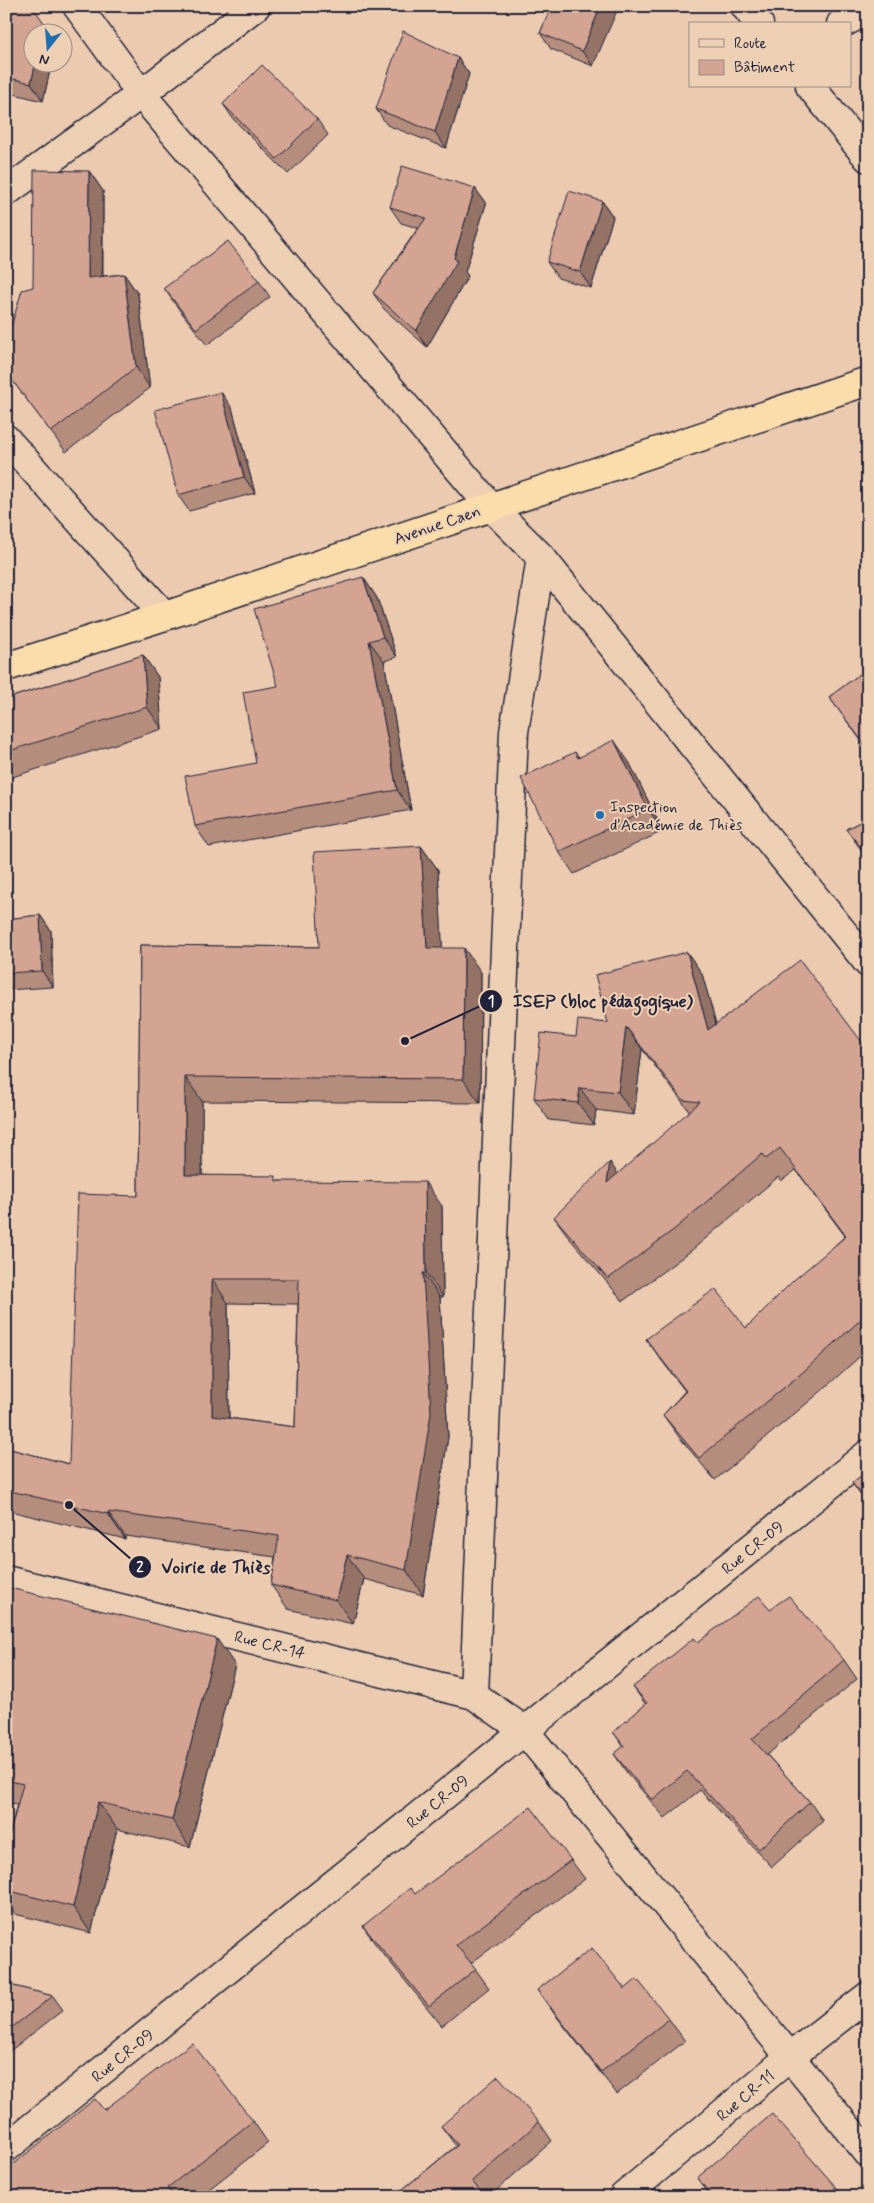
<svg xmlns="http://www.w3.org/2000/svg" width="874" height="2203" font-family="Mynerve,sans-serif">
  <rect width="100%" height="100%" fill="#eccaaf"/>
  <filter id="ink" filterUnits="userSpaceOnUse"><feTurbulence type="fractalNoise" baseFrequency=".02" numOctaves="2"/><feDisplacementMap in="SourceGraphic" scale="10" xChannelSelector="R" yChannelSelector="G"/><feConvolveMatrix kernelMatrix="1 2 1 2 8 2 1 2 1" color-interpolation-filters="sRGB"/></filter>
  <g filter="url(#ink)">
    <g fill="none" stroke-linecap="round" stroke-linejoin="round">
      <defs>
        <path id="minor" d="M 77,6 L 141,94 L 490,506 L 541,557 L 868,963
          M 745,6 L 759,24
          M 841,24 L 868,10
          M 810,86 L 868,158
          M 6,439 L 165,616
          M 6,1580 L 474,1695 L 524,1730 L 868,2153
          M 474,1695 L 514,732 L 541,557
          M 6,2148 L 868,1454
          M 623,2197 L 791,2056 L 868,1996"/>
        <path id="tertiary" d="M 6,192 L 141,94 L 256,6"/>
        <path id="trunk" d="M 6,667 L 165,616 L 868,381"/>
      </defs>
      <use href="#minor" stroke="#22223b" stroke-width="31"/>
      <use href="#tertiary" stroke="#22223b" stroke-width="31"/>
      <use href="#trunk" stroke="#22223b" stroke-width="31"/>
      <use href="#minor" stroke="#edd0b4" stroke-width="28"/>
      <use href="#tertiary" stroke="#edd0b4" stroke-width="28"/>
      <use href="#trunk" stroke="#fbddab" stroke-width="28"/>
    </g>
    <path fill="#b58d7d" stroke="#22223b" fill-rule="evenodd" d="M 6,6 L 47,27 L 51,32 L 32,32 L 32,62 L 52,62 L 43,101 L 10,93 L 6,87 L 6,43 L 9,30 L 6,29 Z
      M 552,6 L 593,66 L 551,49 L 540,33 Z
      M 458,58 L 469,74 L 446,148 L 387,125 L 376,109 Z
      M 223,104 L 317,119 L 328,135 L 288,174 L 234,120 Z
      M 89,171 L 103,191 L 103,276 L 124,274 L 138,294 L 150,388 L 66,452 L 6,372 L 33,287 Z
      M 475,188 L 486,204 L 465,272 L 468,276 L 427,347 L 384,309 L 373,293 L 418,228 L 401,223 L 390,207 Z
      M 602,201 L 613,217 L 591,288 L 558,278 L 547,262 Z
      M 259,281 L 270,297 L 207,345 L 175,304 L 164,288 Z
      M 232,408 L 255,493 L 189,511 L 178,495 Z
      M 363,577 L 377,598 L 397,657 L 384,661 L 411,810 L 209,847 L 195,826 L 256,763 L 278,686 Z
      M 143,655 L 158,677 L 162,729 L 6,779 L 6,699 Z
      M 868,668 L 868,750 L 829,697 Z
      M 575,752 L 579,757 L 629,762 L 663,831 L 574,874 L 559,852 Z
      M 868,818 L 868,859 L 846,829 Z
      M 421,846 L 438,870 L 442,948 L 481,972 L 480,1103 L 202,1101 L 202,1175 L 280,1181 L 442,1206 L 443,1297 L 440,1297 L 448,1437 L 423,1595 L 364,1579 L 353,1624 L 288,1609 L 271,1585 L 275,1557 L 125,1536 L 125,1539 L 6,1510 L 6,1448 L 69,1464 L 138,1196 L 140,945 L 319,947 ZM 228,1303 L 298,1304 L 295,1427 L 229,1418 Z
      M 40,915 L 51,931 L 53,987 L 6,990 L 6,919 Z
      M 687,952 L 702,974 L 716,1024 L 868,1050 L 868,1349 L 818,1394 L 715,1480 L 679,1437 L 663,1415 L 685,1391 L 662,1361 L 646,1339 L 746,1328 L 845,1236 L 796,1170 L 781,1181 L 778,1177 L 692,1250 L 623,1301 L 570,1239 L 554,1217 L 618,1174 L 690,1112 L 642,1049 L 634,1115 L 596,1110 L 594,1125 L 549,1120 L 534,1098 L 576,1037 L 608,1023 Z
      M 868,1470 L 868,1506 L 852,1483 Z
      M 6,1587 L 235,1665 L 190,1847 L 117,1829 L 91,1933 L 15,1914 L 6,1902 L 6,1848 L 17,1804 L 6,1802 Z
      M 770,1609 L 844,1660 L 857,1679 L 767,1755 L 810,1802 L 823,1821 L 772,1867 L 700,1790 L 665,1818 L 627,1773 L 614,1754 L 624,1747 L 613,1732 L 646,1705 L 633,1687 L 698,1642 Z
      M 571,1860 L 585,1879 L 471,1963 L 489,1988 L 442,2026 L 376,1945 L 363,1926 L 415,1894 Z
      M 6,1984 L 53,1996 L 63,2010 L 6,2054 Z
      M 625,1989 L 669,2019 L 685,2041 L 617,2094 L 553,2012 L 537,1990 Z
      M 104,2110 L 253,2121 L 268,2143 L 199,2197 L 6,2197 Z
      M 539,2122 L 552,2141 L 489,2197 L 393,2197 L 456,2146 L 441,2126 Z
      M 697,2178 L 836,2187 L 843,2197 L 710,2197 Z"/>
    <path fill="#947366" stroke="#22223b" d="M 601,6 L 619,6 L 593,66 L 582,51 Z
      M 45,26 L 49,32 L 43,32 Z
      M 458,58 L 469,74 L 446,148 L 435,132 Z
      M 36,62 L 52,62 L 43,101 L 31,83 Z
      M 89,171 L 103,191 L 102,299 L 88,278 Z
      M 475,188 L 486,204 L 465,272 L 468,276 L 427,347 L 416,331 L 454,258 Z
      M 602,201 L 613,217 L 591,288 L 580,272 Z
      M 124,274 L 138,294 L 150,388 L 136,367 Z
      M 221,392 L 232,408 L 255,493 L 244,477 Z
      M 363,577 L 377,598 L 397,657 L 383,637 Z
      M 369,641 L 384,661 L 411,810 L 397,790 Z
      M 143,655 L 158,677 L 162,729 L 147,707 Z
      M 614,740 L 629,762 L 663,831 L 648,809 Z
      M 421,846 L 438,870 L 444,972 L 427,948 Z
      M 40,915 L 51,931 L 53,987 L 42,971 Z
      M 464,948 L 481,972 L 480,1103 L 463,1079 Z
      M 687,952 L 702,974 L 724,1052 L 708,1030 Z
      M 626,1027 L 642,1049 L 634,1115 L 618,1092 Z
      M 185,1077 L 202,1101 L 202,1200 L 185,1175 Z
      M 580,1088 L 596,1110 L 594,1125 L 578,1103 Z
      M 610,1162 L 625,1185 L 607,1183 Z
      M 425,1182 L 442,1206 L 443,1297 L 426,1273 Z
      M 423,1273 L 440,1297 L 448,1437 L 423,1595 L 406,1570 Z
      M 212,1279 L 228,1303 L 229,1440 L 212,1416 Z
      M 108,1512 L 125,1536 L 125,1539 L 108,1514 Z
      M 347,1555 L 364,1579 L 353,1624 L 336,1600 Z
      M 217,1639 L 235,1665 L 190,1847 L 172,1820 Z
      M 98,1802 L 117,1829 L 91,1933 L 73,1907 Z"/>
    <path fill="#d3a491" stroke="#22223b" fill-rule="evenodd" d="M 6,6 L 32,6 L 47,27 L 45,26 L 43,32 L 32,32 L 32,62 L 36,62 L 31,83 L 6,77 L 6,43 L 13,17 L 6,15 Z
      M 552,6 L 601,6 L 582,51 L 540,33 Z
      M 403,31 L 458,58 L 435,132 L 376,109 Z
      M 262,65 L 317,119 L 277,159 L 223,104 Z
      M 402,166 L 475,188 L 454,258 L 457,261 L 416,331 L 373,293 L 426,218 L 390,207 Z
      M 34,170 L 89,171 L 88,278 L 124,274 L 136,367 L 51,432 L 6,372 L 6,344 L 22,290 L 33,287 Z
      M 569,191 L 602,201 L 580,272 L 547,262 Z
      M 228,241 L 259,281 L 196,329 L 164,288 Z
      M 221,392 L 244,477 L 178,495 L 155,410 Z
      M 363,577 L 383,637 L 369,641 L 397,790 L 195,826 L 185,776 L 256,763 L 243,692 L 278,686 L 254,609 Z
      M 143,655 L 147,707 L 6,752 L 6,699 Z
      M 868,668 L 868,749 L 829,697 Z
      M 614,740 L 648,809 L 559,852 L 521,778 L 575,752 L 578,758 Z
      M 868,818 L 868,856 L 846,829 Z
      M 421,846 L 427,948 L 464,948 L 463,1079 L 185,1077 L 185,1175 L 276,1176 L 276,1181 L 425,1182 L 426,1273 L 423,1273 L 431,1413 L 406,1570 L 347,1555 L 336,1600 L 271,1585 L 279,1536 L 108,1512 L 108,1514 L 6,1490 L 6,1448 L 69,1464 L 78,1194 L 138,1196 L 140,945 L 319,947 L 314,852 ZM 212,1279 L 299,1279 L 295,1427 L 212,1416 Z
      M 40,915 L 42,971 L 6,973 L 6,919 Z
      M 687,952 L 708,1030 L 800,960 L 868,1050 L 868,1313 L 803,1372 L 699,1458 L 663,1415 L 686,1391 L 646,1339 L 715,1289 L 746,1328 L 794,1280 L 846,1236 L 780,1148 L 766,1159 L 762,1154 L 676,1228 L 608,1279 L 554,1217 L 610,1162 L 607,1183 L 700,1102 L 683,1100 L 626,1027 L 618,1092 L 580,1088 L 578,1103 L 534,1098 L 541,1033 L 576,1037 L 578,1020 L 608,1023 L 595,975 Z
      M 868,1470 L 868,1502 L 852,1483 Z
      M 6,1587 L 217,1639 L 172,1820 L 98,1802 L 73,1907 L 6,1890 L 6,1848 L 23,1784 L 6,1780 Z
      M 759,1596 L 770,1609 L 789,1596 L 844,1660 L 752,1739 L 810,1802 L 759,1849 L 687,1771 L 652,1800 L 614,1754 L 624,1746 L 613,1732 L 647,1703 L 633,1687 L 694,1638 L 698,1642 Z
      M 531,1807 L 571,1860 L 456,1945 L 476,1969 L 429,2006 L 363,1926 L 410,1888 L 415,1894 Z
      M 592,1948 L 625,1989 L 637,1979 L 669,2019 L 601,2072 L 537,1990 Z
      M 6,1984 L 53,1996 L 6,2032 Z
      M 192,2043 L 253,2121 L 167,2188 L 174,2197 L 6,2197 L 6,2170 L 95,2099 L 104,2110 Z
      M 498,2076 L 539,2122 L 472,2181 L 485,2197 L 393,2197 L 458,2145 L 441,2126 Z
      M 772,2114 L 836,2187 L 825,2197 L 713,2197 L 697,2178 Z"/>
  </g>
  <circle fill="#1f6fb2" stroke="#edd0b4" stroke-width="2" cx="600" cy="815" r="5"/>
  <g text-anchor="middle" stroke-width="4" stroke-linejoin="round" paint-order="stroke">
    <g font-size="16" fill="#22223b" stroke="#edd0b4">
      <text transform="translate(437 524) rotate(-19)" y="6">Avenue Caen</text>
      <text transform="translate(752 1547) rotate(-39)" y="6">Rue CR-09</text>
      <text transform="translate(270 1644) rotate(14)" y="6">Rue CR-14</text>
      <text transform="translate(437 1801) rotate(-39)" y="6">Rue CR-09</text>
      <text transform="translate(122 2055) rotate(-39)" y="6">Rue CR-09</text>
      <text transform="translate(745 2095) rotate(-40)" y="6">Rue CR-11</text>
    </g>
    <g font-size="16" fill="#22223b" stroke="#edd0b4" text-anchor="start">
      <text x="610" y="812">Inspection<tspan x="610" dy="18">d'Académie de Thiès</tspan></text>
    </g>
  </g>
  <path fill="none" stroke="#22223b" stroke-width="2" d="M405 1041L491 1001M69 1505L140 1567"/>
  <g fill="#22223b" stroke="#edd0b4" stroke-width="2">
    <circle cx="405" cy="1041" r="5"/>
    <circle cx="69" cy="1505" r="5"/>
    <circle cx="491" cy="1001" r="12"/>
    <circle cx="140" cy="1567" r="12"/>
  </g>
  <g font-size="15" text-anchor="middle" font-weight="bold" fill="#fff">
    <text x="491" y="1006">1</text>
    <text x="140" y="1572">2</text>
  </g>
  <g font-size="18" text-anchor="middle" font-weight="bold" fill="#22223b" stroke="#edd0b4" stroke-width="4" stroke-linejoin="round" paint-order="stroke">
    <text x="603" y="1007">ISEP (bloc pédagogique)</text>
    <text x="216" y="1573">Voirie de Thiès</text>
  </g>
  <rect width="874" height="2203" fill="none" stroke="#edd0b4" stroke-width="25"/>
  <rect x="12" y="12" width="849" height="2178" fill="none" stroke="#22223b" stroke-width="2" filter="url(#ink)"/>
  <rect x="689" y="22" width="162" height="65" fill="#edd0b4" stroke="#9c8a84"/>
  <rect x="699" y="39" width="25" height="8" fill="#edd0b4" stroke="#9c8a84"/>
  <text x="734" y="48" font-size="15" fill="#22223b">Route</text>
  <rect x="699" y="60" width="25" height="15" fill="#d3a491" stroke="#9c8a84"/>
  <text x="734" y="72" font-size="15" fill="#22223b">Bâtiment</text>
  <g transform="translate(48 48) rotate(197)"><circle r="24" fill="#edd0b4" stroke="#9c8a84"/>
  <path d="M0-4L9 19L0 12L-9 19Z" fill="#1f6fb2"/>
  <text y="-8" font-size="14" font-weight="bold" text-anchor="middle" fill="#22223b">N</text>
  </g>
</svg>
